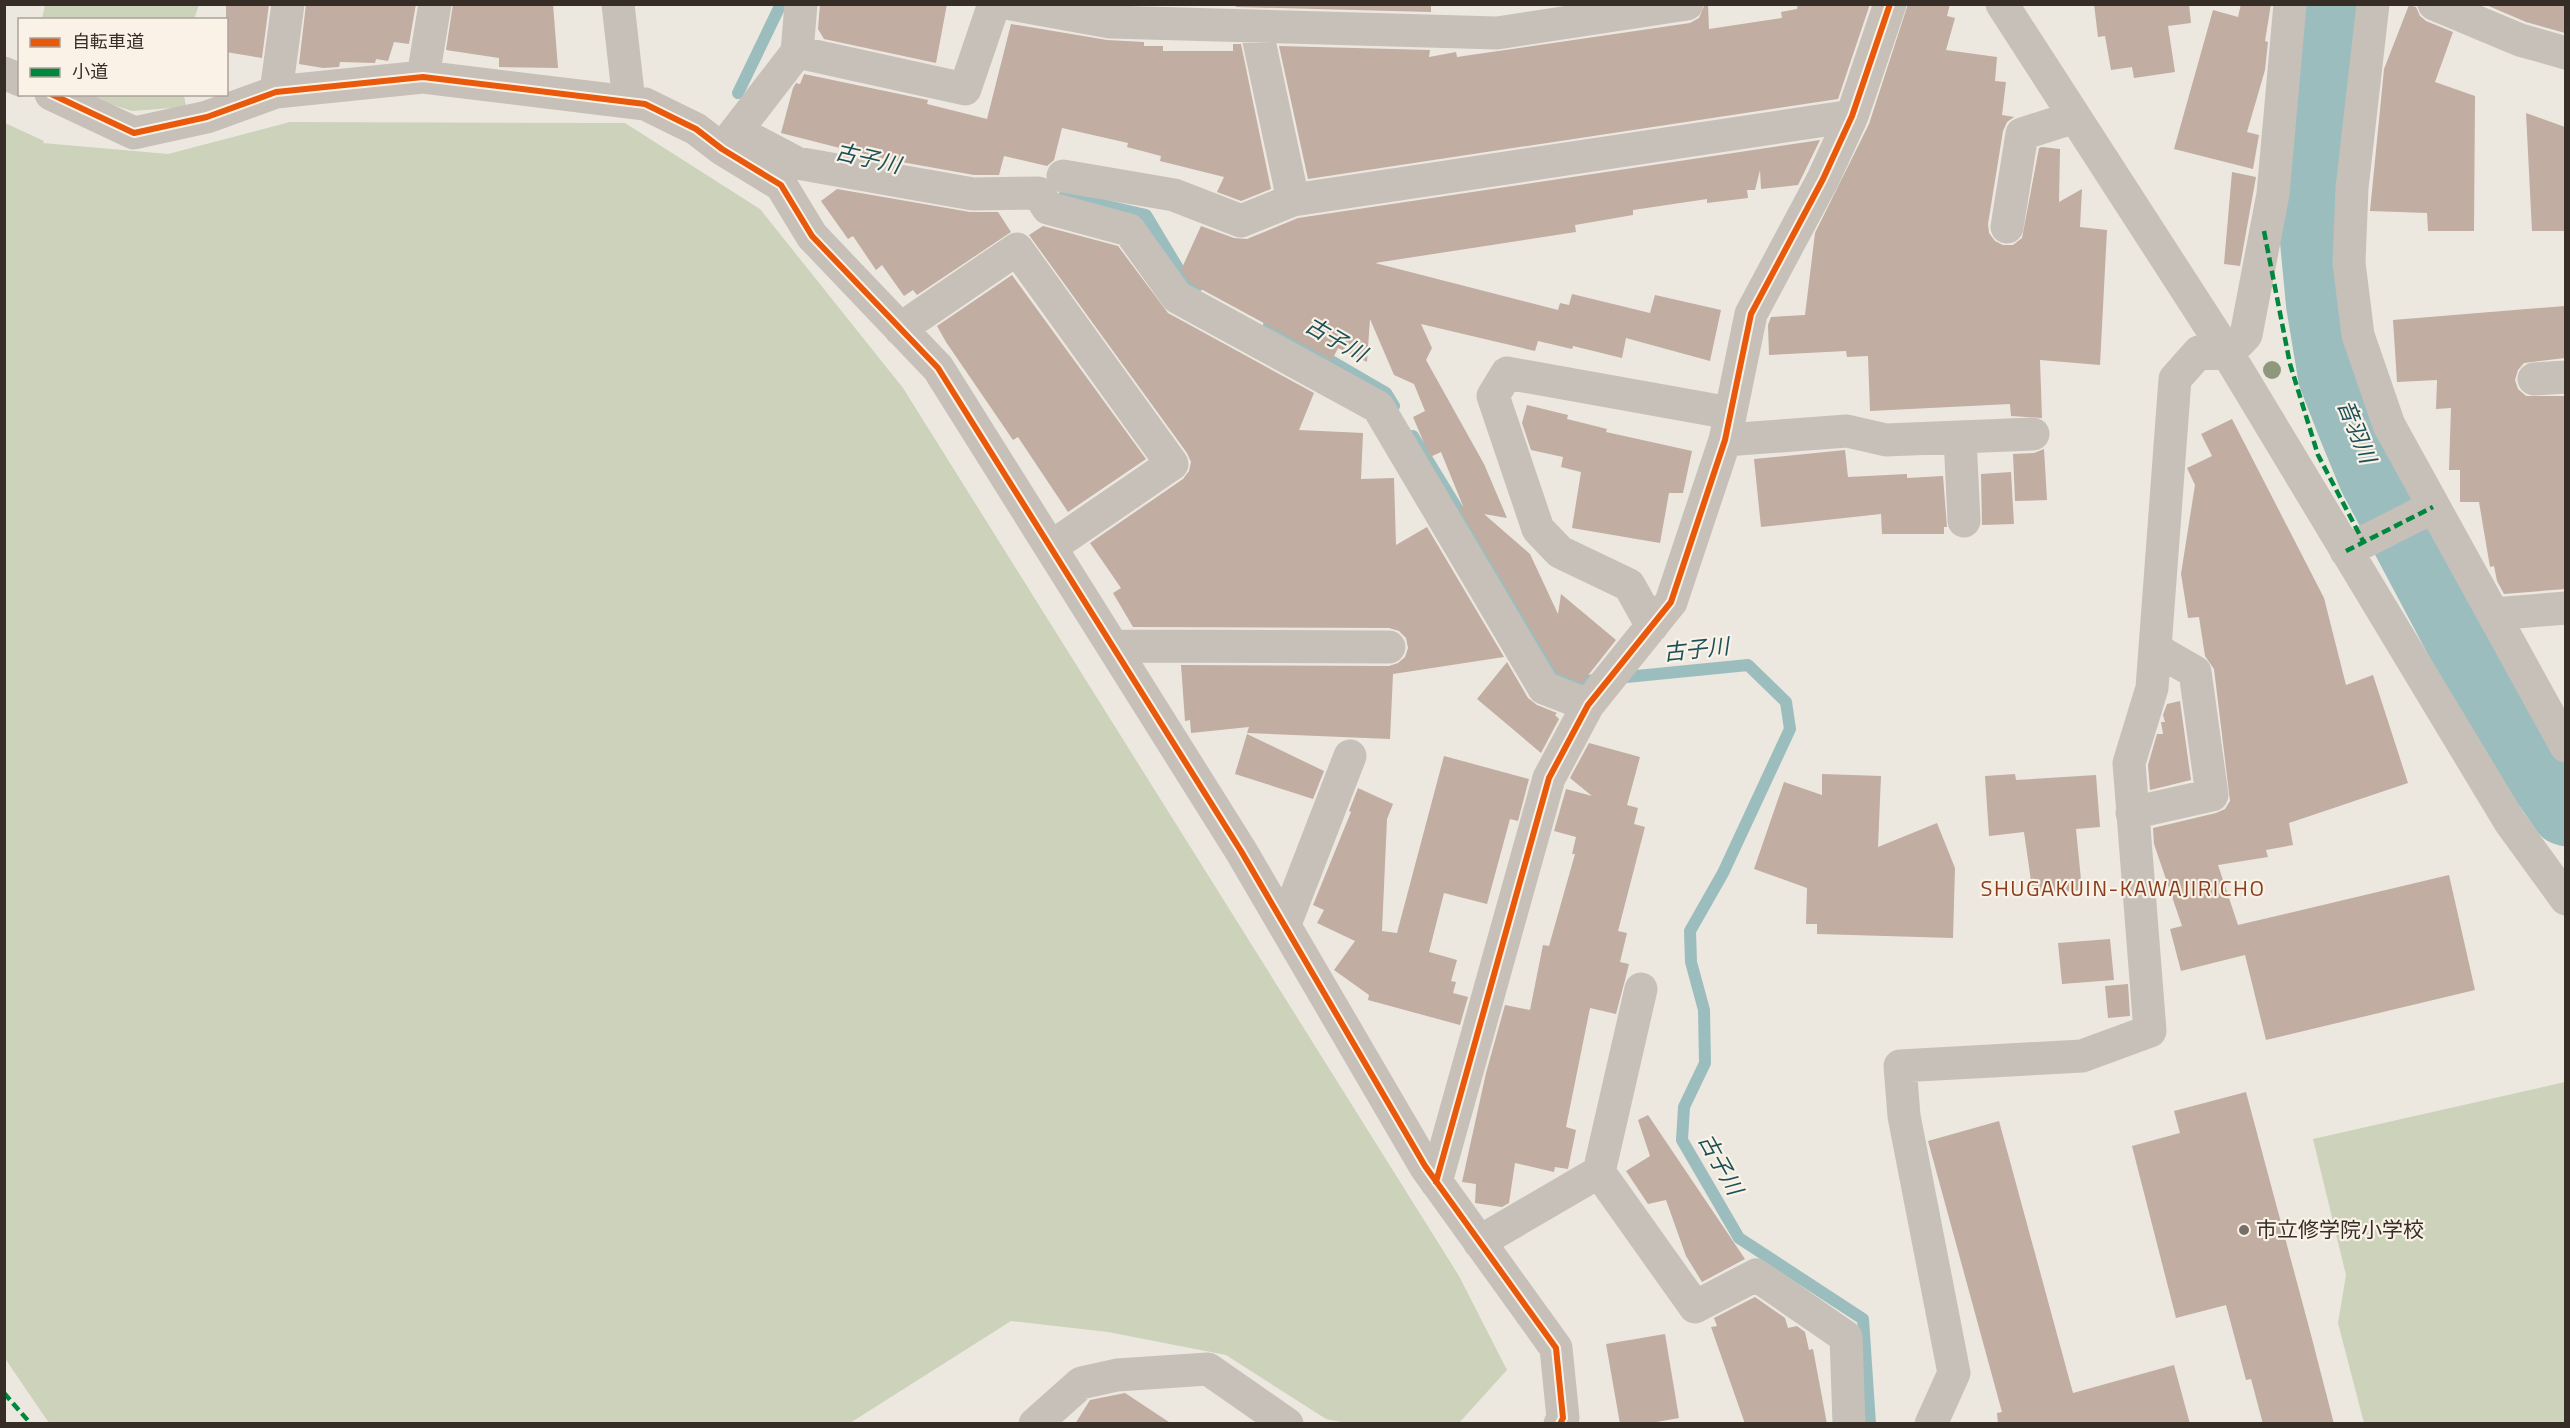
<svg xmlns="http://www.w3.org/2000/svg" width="2570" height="1428" font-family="'Titillium Web','Noto Sans JP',sans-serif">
  <rect width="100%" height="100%" fill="#ece8e0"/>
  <path fill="#ccd3ba" d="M 45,5 L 45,4 L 199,5 L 194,19 L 42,19 Z
    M 82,95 L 184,95 L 186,107 L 132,111 Z
    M 290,122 L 625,123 L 760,209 L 903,388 L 1459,1276 L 1507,1370 L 1459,1423 L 1346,1423 L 1326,1419 L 1226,1355 L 1108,1332 L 1011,1321 L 850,1423 L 49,1423 L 4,1357 L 5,123 L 44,141 L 43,143 L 168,154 Z
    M 2565,1082 L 2565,1423 L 2364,1423 L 2338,1323 L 2346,1275 L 2313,1139 Z"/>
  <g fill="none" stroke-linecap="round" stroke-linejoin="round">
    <path stroke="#9cbdbe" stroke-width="12" d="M 738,93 L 781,4
      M 1064,196 L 1146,215 L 1182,275 L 1199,285
      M 1269,325 L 1386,393 L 1394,406
      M 1413,436 L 1555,669 L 1586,681 L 1748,665 L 1786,702 L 1790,729 L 1723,873 L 1690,931 L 1691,962 L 1704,1010 L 1705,1063 L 1684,1107 L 1682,1140 L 1739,1238 L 1863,1319 L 1870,1424"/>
    <path stroke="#9cbdbe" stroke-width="72" d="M 2337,4 L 2314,192 L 2314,220 L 2322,304 L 2334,376 L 2353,425 L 2374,476 L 2502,717 L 2566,810"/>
  </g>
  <path fill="#c1ada1" d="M 226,4 L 269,4 L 262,58 L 226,52 Z
    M 306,4 L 416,4 L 409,44 L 394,42 L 388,61 L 376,59 L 375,63 L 340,62 L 339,67 L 323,68 L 299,64 Z
    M 453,4 L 553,4 L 558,68 L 499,67 L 499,58 L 446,50 Z
    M 820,4 L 947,4 L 936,63 L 824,39 L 818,29 Z
    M 1236,4 L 1431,4 L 1431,12 L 1236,7 Z
    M 1705,4 L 1708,4 L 1709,29 L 1782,18 L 1781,12 L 1797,9 L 1798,4 L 1870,4 L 1838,99 L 1308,179 L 1279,46 L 1430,50 L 1429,57 L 1456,52 L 1457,57 L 1690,23 L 1699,18 Z
    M 1908,4 L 1950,4 L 1947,16 L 1955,18 L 1946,50 L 1997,57 L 1995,81 L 2006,82 L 2002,115 L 2014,117 L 2007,122 L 2003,131 L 1988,224 L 1989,233 L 1995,241 L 2003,245 L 2013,245 L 2022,238 L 2039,148 L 2042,147 L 2060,149 L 2059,202 L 2082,189 L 2080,227 L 2107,230 L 2100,365 L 2040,360 L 2042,418 L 2011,416 L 2010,404 L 1870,411 L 1868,356 L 1847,357 L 1846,351 L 1769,355 L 1768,325 L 1771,317 L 1805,315 L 1815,233 L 1869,124 Z
    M 2094,4 L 2189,4 L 2191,23 L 2168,26 L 2175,72 L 2134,78 L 2132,67 L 2111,70 L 2105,36 L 2098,37 Z
    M 2241,4 L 2271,4 L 2265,41 L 2268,42 L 2265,70 L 2247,132 L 2259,135 L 2253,169 L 2174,149 L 2213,10 L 2238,17 Z
    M 2484,4 L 2565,4 L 2565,33 L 2526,22 Z
    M 2409,5 L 2416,7 L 2420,16 L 2426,21 L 2453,32 L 2435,82 L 2475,96 L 2474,231 L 2428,231 L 2427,213 L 2370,211 L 2384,69 Z
    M 1011,24 L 1107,40 L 1144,42 L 1144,46 L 1163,46 L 1163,51 L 1233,51 L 1233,44 L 1241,44 L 1271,189 L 1241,201 L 1217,192 L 1224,177 L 1160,161 L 1161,156 L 1127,147 L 1128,143 L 1062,128 L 1054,160 L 1047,166 L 1004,156 L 999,175 L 974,175 L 879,158 L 781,133 L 793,88 L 796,83 L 800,84 L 804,74 L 928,100 L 927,104 L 987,119 Z
    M 2526,113 L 2565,127 L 2565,231 L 2532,231 Z
    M 1820,140 L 1798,185 L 1761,189 L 1760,170 L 1755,190 L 1747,190 L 1748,198 L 1707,203 L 1707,199 L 1633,210 L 1633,215 L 1575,225 L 1576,232 L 1375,263 L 1558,310 L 1560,303 L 1569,305 L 1572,294 L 1650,313 L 1655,295 L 1721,310 L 1710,361 L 1626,338 L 1622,358 L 1573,346 L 1572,349 L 1538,341 L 1535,351 L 1421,324 L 1432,348 L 1426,360 L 1484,464 L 1507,518 L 1484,514 L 1530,554 L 1558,614 L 1561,594 L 1616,640 L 1582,683 L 1557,673 L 1459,508 L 1463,506 L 1441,452 L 1430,457 L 1413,417 L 1425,411 L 1414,384 L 1394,375 L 1370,319 L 1367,362 L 1338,348 L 1332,360 L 1190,283 L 1181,270 L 1201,226 L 1234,238 L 1247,239 L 1298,218 Z
    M 2232,172 L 2256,177 L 2240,266 L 2224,264 Z
    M 837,189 L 970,212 L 998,212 L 1011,232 L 917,295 L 913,290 L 904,296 L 882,265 L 876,270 L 853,236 L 848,239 L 821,201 Z
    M 1043,226 L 1118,246 L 1168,313 L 1314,393 L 1299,430 L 1363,433 L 1361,479 L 1394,478 L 1396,545 L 1427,527 L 1504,657 L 1393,674 L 1390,739 L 1247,733 L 1249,727 L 1191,733 L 1190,720 L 1185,721 L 1181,665 L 1389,666 L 1398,663 L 1405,657 L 1408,648 L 1406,638 L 1399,631 L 1389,628 L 1133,627 L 1113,593 L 1121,588 L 1090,543 L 1183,479 L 1189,471 L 1191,462 L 1187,453 L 1029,235 Z
    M 1012,275 L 1146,459 L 1068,512 L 1018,437 L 1013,440 L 946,342 L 937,326 Z
    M 2565,306 L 2565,358 L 2524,363 L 2518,370 L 2515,380 L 2518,389 L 2526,396 L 2565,396 L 2565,589 L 2504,594 L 2497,581 L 2494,566 L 2490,567 L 2479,502 L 2460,502 L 2460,470 L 2449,470 L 2451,408 L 2436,409 L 2437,380 L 2397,382 L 2393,320 Z
    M 1527,405 L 1568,415 L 1567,419 L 1607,429 L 1606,432 L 1692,451 L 1683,493 L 1669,493 L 1660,543 L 1572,528 L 1581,472 L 1561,467 L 1563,457 L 1531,450 L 1522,423 Z
    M 2232,419 L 2324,598 L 2346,685 L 2373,675 L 2408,783 L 2289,823 L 2293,845 L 2266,850 L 2268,857 L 2218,865 L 2238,925 L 2449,875 L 2475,990 L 2266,1040 L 2245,955 L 2181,971 L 2170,929 L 2182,926 L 2154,844 L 2153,828 L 2216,813 L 2225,809 L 2230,801 L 2214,669 L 2205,656 L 2199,617 L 2188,618 L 2181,574 L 2195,485 L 2187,468 L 2212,456 L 2201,434 Z
    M 2044,449 L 2047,500 L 2015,501 L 2013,454 L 2034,453 Z
    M 1845,450 L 1848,477 L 1907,474 L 1907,478 L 1943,476 L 1947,527 L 1944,527 L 1944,534 L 1882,534 L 1881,514 L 1761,527 L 1754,459 Z
    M 2011,472 L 2014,524 L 1982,525 L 1981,474 Z
    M 1507,662 L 1528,698 L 1537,705 L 1557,713 L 1555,715 L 1559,719 L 1541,753 L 1477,699 Z
    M 2180,701 L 2191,780 L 2150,790 L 2148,765 L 2157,734 L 2163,734 L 2161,722 L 2165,722 L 2163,715 L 2167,704 Z
    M 1247,734 L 1324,771 L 1313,799 L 1235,774 Z
    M 1589,743 L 1640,757 L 1627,805 L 1638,808 L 1634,824 L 1645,827 L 1618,931 L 1627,933 L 1620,962 L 1629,964 L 1625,980 L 1616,1014 L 1590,1008 L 1566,1127 L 1576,1130 L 1568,1169 L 1555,1167 L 1554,1172 L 1515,1163 L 1509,1203 L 1502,1207 L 1475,1203 L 1476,1184 L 1462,1182 L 1486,1073 L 1505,1005 L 1530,1010 L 1543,945 L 1549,946 L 1575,854 L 1572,854 L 1576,837 L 1554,831 L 1566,789 L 1592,796 L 1570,778 Z
    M 1444,756 L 1529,779 L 1518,821 L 1510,819 L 1487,904 L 1444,893 L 1429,952 L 1457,960 L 1451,981 L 1456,982 L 1453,993 L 1468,997 L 1460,1025 L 1368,1000 L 1369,995 L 1334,970 L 1355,941 L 1317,923 L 1324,910 L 1313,905 L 1351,812 L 1349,811 L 1358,788 L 1393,804 L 1387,819 L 1382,931 L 1397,933 Z
    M 1822,774 L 1881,776 L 1878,847 L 1937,823 L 1955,868 L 1953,938 L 1817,934 L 1817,924 L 1806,924 L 1807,888 L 1754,869 L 1784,782 L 1822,795 Z
    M 2015,774 L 2016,780 L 2096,775 L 2100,827 L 2076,829 L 2082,890 L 2033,895 L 2024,832 L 1989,836 L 1985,776 Z
    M 2110,939 L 2114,980 L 2062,984 L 2058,943 Z
    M 2128,984 L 2130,1016 L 2108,1018 L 2105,986 Z
    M 2246,1092 L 2310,1331 L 2334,1424 L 2263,1424 L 2251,1379 L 2246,1380 L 2226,1305 L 2176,1318 L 2132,1146 L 2180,1133 L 2174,1111 Z
    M 1648,1115 L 1745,1259 L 1702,1282 L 1686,1256 L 1666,1200 L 1648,1204 L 1626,1171 L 1650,1156 L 1638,1120 Z
    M 1999,1121 L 2073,1393 L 2174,1365 L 2190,1424 L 1998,1424 L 1997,1413 L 2002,1412 L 1928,1141 Z
    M 1755,1297 L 1785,1318 L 1788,1328 L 1797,1326 L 1805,1332 L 1809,1350 L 1813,1349 L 1827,1424 L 1745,1424 L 1711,1327 L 1717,1326 L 1714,1318 Z
    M 1665,1334 L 1679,1418 L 1645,1424 L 1620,1424 L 1606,1344 Z
    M 1125,1393 L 1172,1424 L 1075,1424 L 1090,1400 Z"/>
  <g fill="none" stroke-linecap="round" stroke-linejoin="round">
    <path stroke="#c6c0b9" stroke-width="33" d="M 618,4 L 629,102
      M 1011,4 L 1110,22 L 1497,33 L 1687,4
      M 2002,4 L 2228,354 L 2510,822 L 2566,899
      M 2373,4 L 2352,188 L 2349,263 L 2358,335 L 2389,425 L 2566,746
      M 2434,4 L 2520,40 L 2566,53
      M 1256,27 L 1293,200 L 1852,116
      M 797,52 L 965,89 L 994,4
      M 4,73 L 20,80
      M 423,77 L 435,4
      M 276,92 L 288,4
      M 51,94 L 134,133 L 207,117 L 276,92 L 423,77 L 645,104 L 696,129 L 722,149 L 781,185 L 812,236 L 938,368 L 1241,851 L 1425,1166 L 1556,1348 L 1563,1418 L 1560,1424
      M 736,131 L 797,163 L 973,194 L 1038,193 L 1048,208 L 1129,230 L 1177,297 L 1378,407 L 1544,688 L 1588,705
      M 723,148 L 797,52 L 801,4
      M 1063,176 L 1174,195 L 1241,221 L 1293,200
      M 2007,227 L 2022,134 L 2075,117
      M 900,329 L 1017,249 L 1172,464 L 1051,547
      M 2534,379 L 2566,377
      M 1960,437 L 1964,521
      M 1725,440 L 1847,431 L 1886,440 L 2033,434
      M 2346,551 L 2433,507
      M 2493,614 L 2566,608
      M 1652,626 L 1629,585 L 1560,552 L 1538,529 L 1493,396 L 1507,373 L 1730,413
      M 1113,646 L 1389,647
      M 2132,813 L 2212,795 L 2195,672 L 2155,649
      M 1285,924 L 1350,756
      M 1599,1172 L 1695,1307 L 1756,1275 L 1846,1337 L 1849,1424
      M 1436,1182 L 1549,778 L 1588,705 L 1671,602 L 1725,440 L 1751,314 L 1823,179 L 1852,116 L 1890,4
      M 1479,1242 L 1599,1172 L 1641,989
      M 1035,1424 L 1081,1383 L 1117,1375 L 1208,1369 L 1287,1424
      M 1931,1424 L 1954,1373 L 1904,1116 L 1900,1066 L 2082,1056 L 2150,1031 L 2129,763 L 2152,688 L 2175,379 L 2199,352 L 2228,354 L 2246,335 L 2273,194 L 2290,4"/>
    <path stroke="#00873e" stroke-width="4.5" stroke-dasharray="9 4.5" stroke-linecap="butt" d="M 2264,231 L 2290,364 L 2318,455 L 2364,543
      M 2346,551 L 2433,507
      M 4,1393 L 31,1424"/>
    <defs>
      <path id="cycleway" d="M 51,94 L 134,133 L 207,117 L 276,92 L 423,77 L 645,104 L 696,129 L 722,149 L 781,185 L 812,236 L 938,368 L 1241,851 L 1425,1166 L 1556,1348 L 1563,1418 L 1560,1424
        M 1436,1182 L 1549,778 L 1588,705 L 1671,602 L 1725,440 L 1751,314 L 1823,179 L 1852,116 L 1890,4"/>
    </defs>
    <use href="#cycleway" stroke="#faf2e7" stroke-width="10"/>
    <use href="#cycleway" stroke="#e8590c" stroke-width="6"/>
  </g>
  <circle fill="#8f987c" cx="2272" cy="370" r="9"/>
  <circle fill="#766e68" stroke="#faf2e7" stroke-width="2" cx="2244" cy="1230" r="6"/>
  <g text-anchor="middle" stroke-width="4.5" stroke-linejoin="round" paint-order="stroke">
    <g font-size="21" fill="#372d27" stroke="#faf2e7" text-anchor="start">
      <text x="2256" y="1237">市立修学院小学校</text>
    </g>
    <g font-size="22" font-style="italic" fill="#1b5259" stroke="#faf2e7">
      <text transform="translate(868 158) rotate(13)" y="8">古子川</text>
      <text transform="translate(1336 339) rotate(30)" y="8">古子川</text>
      <text transform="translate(2357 431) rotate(68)" y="8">音羽川</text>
      <text transform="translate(1696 649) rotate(-6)" y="8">古子川</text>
      <text transform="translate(1721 1164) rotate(61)" y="8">古子川</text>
    </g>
    <g font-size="22" letter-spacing="1.5" fill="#883d1e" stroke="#faf2e7">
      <text x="2123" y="896">SHUGAKUIN-KAWAJIRICHO</text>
    </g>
  </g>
  <rect width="2570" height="1428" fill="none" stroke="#372d27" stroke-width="12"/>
  <rect x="18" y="18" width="210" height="78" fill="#faf2e7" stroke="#aca39a" stroke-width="1.5"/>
  <rect x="30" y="38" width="30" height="9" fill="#e8590c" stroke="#aca39a" stroke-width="1.5"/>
  <text x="72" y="48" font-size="18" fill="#372d27">自転車道</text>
  <rect x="30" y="68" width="30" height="9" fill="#00873e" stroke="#aca39a" stroke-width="1.5"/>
  <text x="72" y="78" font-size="18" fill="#372d27">小道</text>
</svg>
